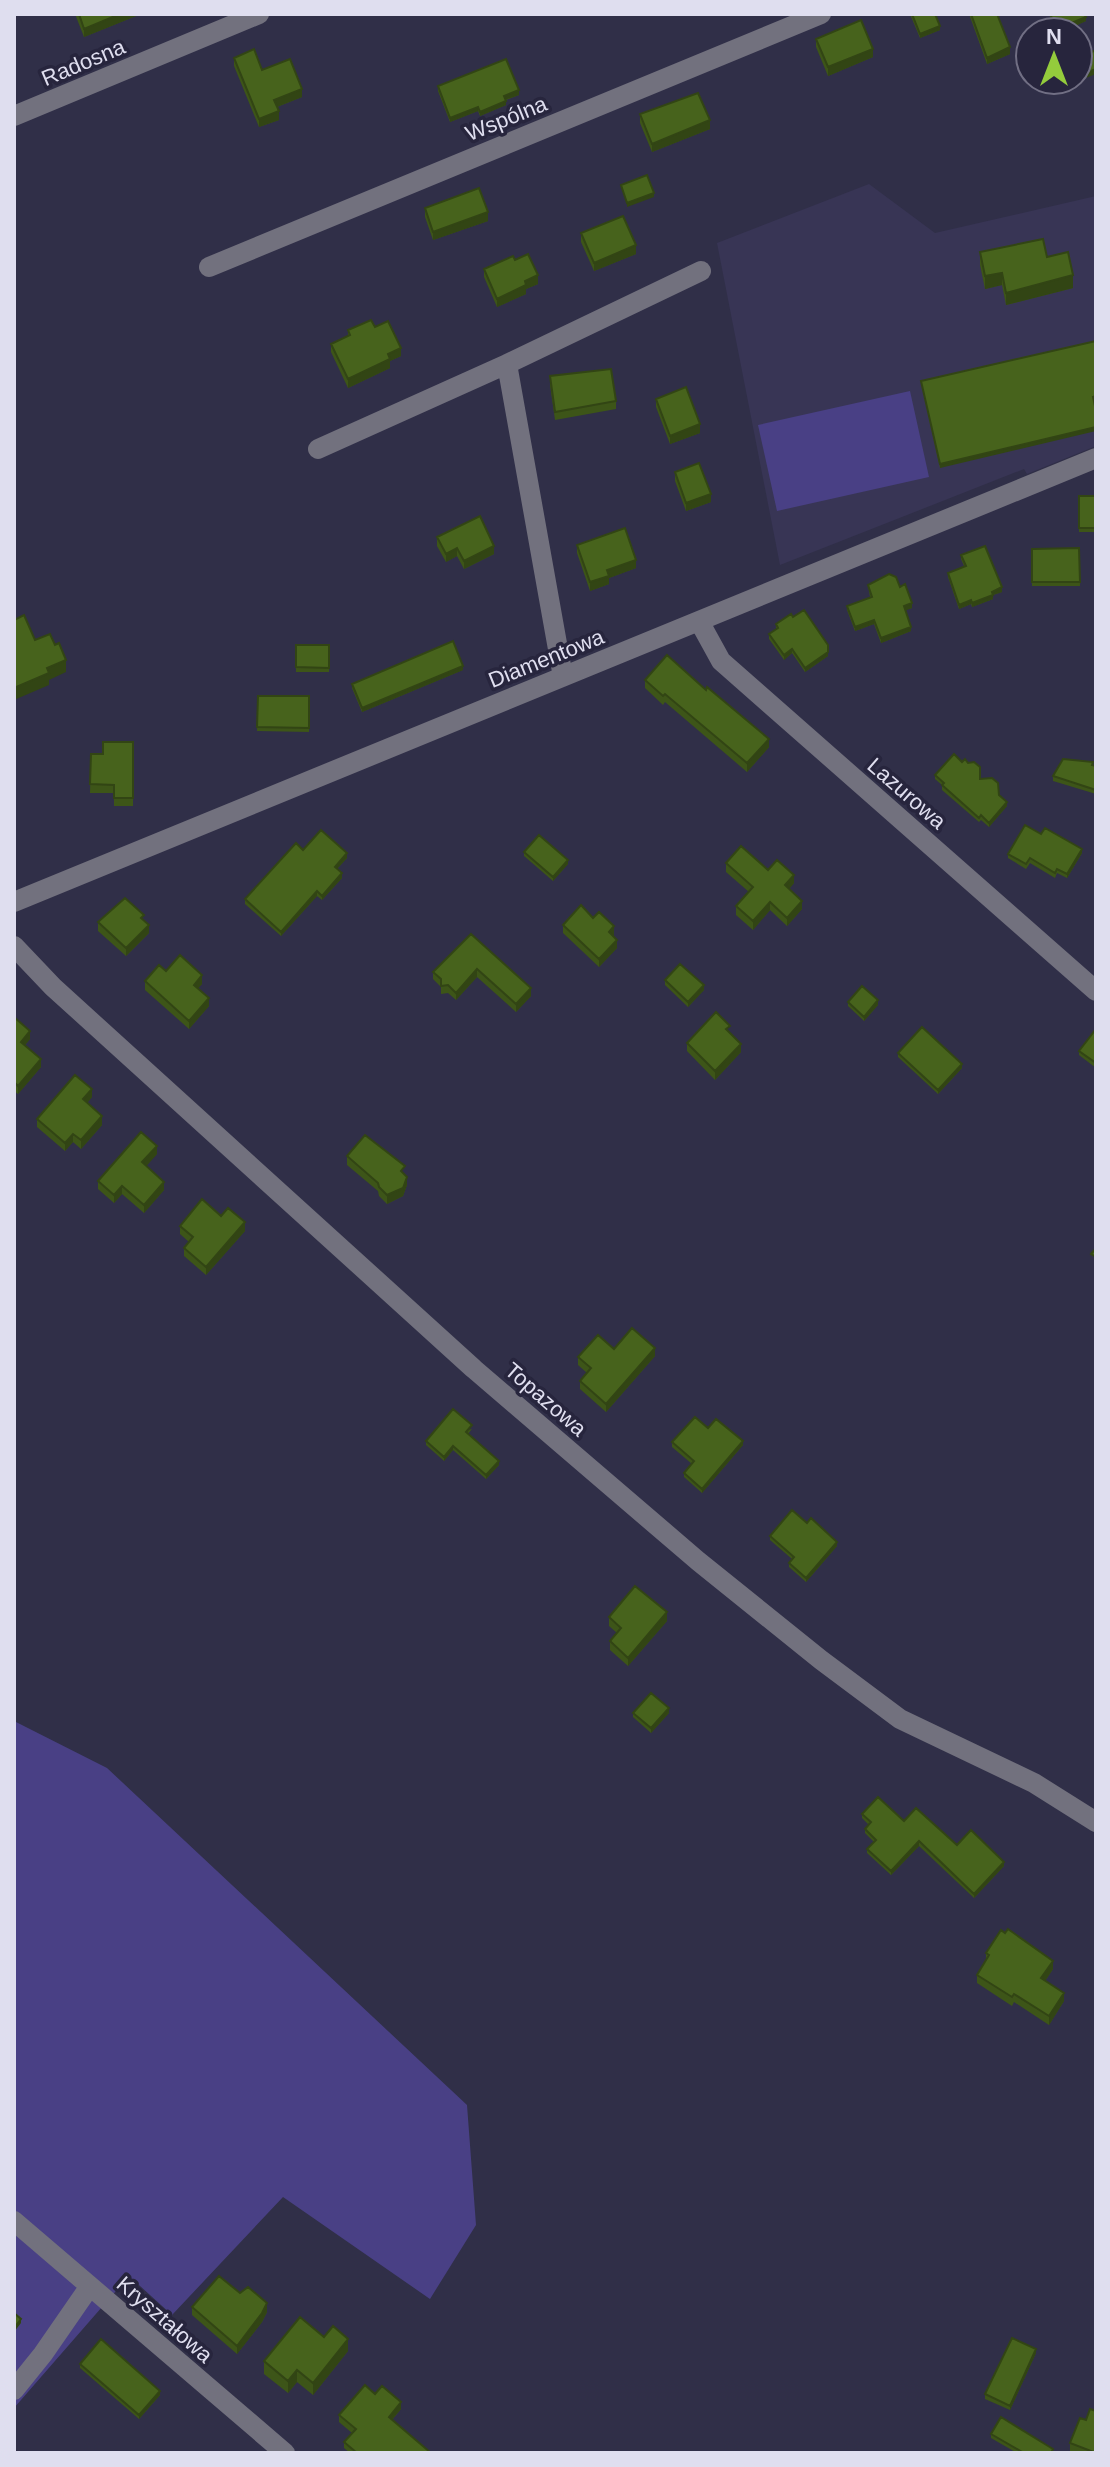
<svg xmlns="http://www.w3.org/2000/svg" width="1110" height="2467" font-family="Arial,sans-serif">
  <rect width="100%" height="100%" fill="#302f48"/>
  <path fill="#383555" d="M 869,184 L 935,233 L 1096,196 L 1096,446 L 1027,474 L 1024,469 L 780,565 L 717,243 Z"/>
  <path fill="#494085" d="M 910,391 L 929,477 L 777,511 L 758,425 Z
    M 14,1721 L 107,1768 L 467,2105 L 476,2225 L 430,2299 L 283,2197 L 172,2315 L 129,2276 L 14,2408 Z"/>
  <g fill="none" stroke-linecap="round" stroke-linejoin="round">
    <path stroke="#72717e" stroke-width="20" d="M 14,116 L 259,14
      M 209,267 L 821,14
      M 318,449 L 507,364
      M 699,621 L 721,661 L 1096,991
      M 563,677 L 507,364 L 701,271
      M 14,902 L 1096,458
      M 14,946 L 53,987 L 474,1369 L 698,1561 L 821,1660 L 900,1719 L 1034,1783 L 1096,1822
      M 14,2221 L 285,2453
      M 14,2390 L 43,2354 L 90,2286"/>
  </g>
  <path fill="#3d5518" d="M 75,14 L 141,14 L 84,37 Z
    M 910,14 L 935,14 L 940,30 L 920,38 Z
    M 969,14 L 997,14 L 1010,54 L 987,64 Z
    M 1049,14 L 1084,14 L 1086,21 L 1061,32 L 1056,32 Z
    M 816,39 L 873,57 L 828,76 L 816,47 Z
    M 234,58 L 302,97 L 277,107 L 279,120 L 259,127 L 234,66 Z
    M 438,86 L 519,95 L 506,100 L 506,105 L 480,116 L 478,111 L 450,122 L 438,91 Z
    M 640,114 L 710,129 L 652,152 L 640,123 Z
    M 425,208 L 488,221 L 433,240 L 425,217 Z
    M 581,233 L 636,254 L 594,271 L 581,242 Z
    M 980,252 L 1047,257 L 1073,288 L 1006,305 L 1002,285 L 985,289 L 980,265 Z
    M 515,260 L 538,284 L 526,289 L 526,294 L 497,307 L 484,277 L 484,269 Z
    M 375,327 L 401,356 L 390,361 L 390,368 L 348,388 L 331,352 L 331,344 L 348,336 L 348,330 Z
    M 1096,341 L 1096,400 L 940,468 L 921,381 Z
    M 550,376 L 616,401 L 616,409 L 555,420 L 550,385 Z
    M 656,399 L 700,433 L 670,444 L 656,407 Z
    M 675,472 L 711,502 L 686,511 L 675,481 Z
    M 1079,496 L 1096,496 L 1096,532 L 1079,532 Z
    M 437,537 L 494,554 L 464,569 L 457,556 L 446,562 L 437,546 Z
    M 577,545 L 636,568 L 609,578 L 609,584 L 590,591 L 577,553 Z
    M 1079,548 L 1080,586 L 1032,586 L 1032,549 Z
    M 961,555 L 1002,592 L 993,595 L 993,599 L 972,607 L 971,604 L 959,609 L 948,577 L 948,573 L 964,566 L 961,559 Z
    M 868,585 L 900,587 L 912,608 L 905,610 L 911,631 L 881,643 L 874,624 L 855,631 L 847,610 L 847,606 L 870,597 Z
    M 776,624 L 828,656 L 805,672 L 792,653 L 784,660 L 769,639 L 769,634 L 776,629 Z
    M 296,645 L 329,645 L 329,672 L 296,672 Z
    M 463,670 L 362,712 L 352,688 L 352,684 Z
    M 645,680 L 769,747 L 747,772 L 665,702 L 663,705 L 645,688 Z
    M 258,696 L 309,696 L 309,732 L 257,731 Z
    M 133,742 L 133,806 L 114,806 L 114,793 L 90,793 L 91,754 L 103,754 Z
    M 1092,765 L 1096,766 L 1096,794 L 1053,781 L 1053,776 Z
    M 935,775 L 980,779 L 999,795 L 1007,806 L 989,827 L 981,820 L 979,822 L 942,790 L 942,785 L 935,779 Z
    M 1041,834 L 1082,853 L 1067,878 L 1057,873 L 1055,878 L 1030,863 L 1026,869 L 1008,858 L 1008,854 Z
    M 303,850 L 347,858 L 337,869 L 342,878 L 322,900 L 317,896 L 281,936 L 245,904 L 245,899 Z
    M 524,852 L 568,864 L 553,881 L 524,856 Z
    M 726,863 L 768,870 L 794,883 L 789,889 L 802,909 L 787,926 L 770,910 L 753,930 L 736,915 L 736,906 L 749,892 L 726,872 Z
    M 593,918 L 614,935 L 613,936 L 617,948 L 599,967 L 563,933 L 563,925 Z
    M 144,921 L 149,933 L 126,956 L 98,931 L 98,922 Z
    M 471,934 L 531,996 L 516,1012 L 477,977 L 456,1000 L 448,993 L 441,994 L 441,987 L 433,979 L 433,972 Z
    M 166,971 L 202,984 L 198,988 L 209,1006 L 189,1029 L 145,990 L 145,981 Z
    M 665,980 L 704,990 L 688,1007 L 665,985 Z
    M 848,1002 L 878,1005 L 864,1021 L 848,1006 Z
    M 14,1017 L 30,1039 L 25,1045 L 41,1067 L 18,1094 L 14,1091 Z
    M 1096,1029 L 1096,1068 L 1079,1055 L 1079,1051 Z
    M 730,1033 L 741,1052 L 715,1080 L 687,1051 L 687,1043 Z
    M 898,1053 L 962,1068 L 938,1094 L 898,1057 Z
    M 92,1097 L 87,1103 L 102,1125 L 81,1149 L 73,1142 L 65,1151 L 37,1127 L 37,1119 Z
    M 157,1154 L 146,1166 L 164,1190 L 144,1213 L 122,1194 L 114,1203 L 98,1189 L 98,1181 Z
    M 347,1156 L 405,1175 L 407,1185 L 403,1196 L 387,1204 L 379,1196 L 378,1191 L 347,1165 Z
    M 221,1216 L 245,1231 L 206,1275 L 184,1256 L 184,1248 L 189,1242 L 180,1234 L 180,1226 Z
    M 614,1349 L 655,1356 L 606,1412 L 580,1389 L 580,1381 L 587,1373 L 578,1365 L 578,1357 Z
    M 708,1428 L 743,1445 L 702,1493 L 684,1477 L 684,1473 L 692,1464 L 672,1447 L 672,1442 Z
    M 472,1429 L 468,1434 L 499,1465 L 486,1479 L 453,1450 L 444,1461 L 426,1445 L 426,1441 Z
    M 807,1523 L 837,1546 L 806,1582 L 789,1567 L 789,1563 L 792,1559 L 770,1540 L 770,1536 Z
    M 609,1617 L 667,1621 L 628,1666 L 610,1650 L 610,1641 L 617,1633 L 609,1626 Z
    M 633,1713 L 669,1713 L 651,1733 L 633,1717 Z
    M 862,1814 L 904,1821 L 1004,1866 L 974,1898 L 919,1846 L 891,1875 L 867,1853 L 867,1849 L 874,1842 L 865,1833 L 865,1829 L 869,1825 L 862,1818 Z
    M 986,1953 L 1053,1969 L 1045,1981 L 1064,2001 L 1049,2025 L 1014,2002 L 1012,2006 L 977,1983 L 977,1975 L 986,1960 Z
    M 240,2293 L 267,2312 L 262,2322 L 237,2354 L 192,2315 L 192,2307 Z
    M 324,2337 L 348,2351 L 313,2395 L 297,2382 L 288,2393 L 264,2374 L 264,2361 Z
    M 1036,2353 L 1010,2410 L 985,2399 L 985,2394 Z
    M 80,2364 L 160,2395 L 139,2419 L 80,2368 Z
    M 375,2394 L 401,2409 L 392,2420 L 431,2453 L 350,2453 L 344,2448 L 344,2442 L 352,2433 L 339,2422 L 339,2415 Z
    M 1086,2420 L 1096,2453 L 1073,2453 L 1070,2452 L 1070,2443 Z
    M 991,2434 L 1053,2449 L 1053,2453 L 1017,2453 L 991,2438 Z"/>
  <path fill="#324514" d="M 120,14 L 141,14 L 84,37 L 84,29 Z
    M 1086,17 L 1086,21 L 1061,32 L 1057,32 L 1057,29 Z
    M 940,26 L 940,30 L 920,38 L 920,34 Z
    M 1010,47 L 1010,54 L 987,64 L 987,58 Z
    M 873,49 L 873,57 L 828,76 L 828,67 Z
    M 1096,69 L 1096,74 L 1060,88 L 1060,84 L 1069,80 L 1078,80 L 1078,76 Z
    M 302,89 L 302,97 L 274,108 L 274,100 Z
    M 519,90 L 519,95 L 504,100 L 504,96 Z
    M 506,101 L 506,105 L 480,116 L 480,112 Z
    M 478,107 L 478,111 L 450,122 L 450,118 Z
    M 279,111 L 279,120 L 259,127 L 259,119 Z
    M 710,120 L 710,129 L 652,152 L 652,144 Z
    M 654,193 L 654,197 L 627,207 L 627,203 Z
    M 488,212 L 488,221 L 433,240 L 433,232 Z
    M 636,245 L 636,254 L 594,271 L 594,263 Z
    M 1002,273 L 1002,285 L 985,289 L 985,276 Z
    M 538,275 L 538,284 L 526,289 L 526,294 L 497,307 L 497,299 L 525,281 Z
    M 1073,275 L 1073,288 L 1006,305 L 1006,293 Z
    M 401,348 L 401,356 L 390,361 L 390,368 L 348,388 L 348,379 L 388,354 Z
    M 700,424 L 700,433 L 670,444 L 670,436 Z
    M 1096,427 L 1096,431 L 940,468 L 940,464 Z
    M 711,494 L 711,502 L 686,511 L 686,503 Z
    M 494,546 L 494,554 L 464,569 L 464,561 Z
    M 457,548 L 457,556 L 446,562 L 446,554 Z
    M 636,560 L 636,568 L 609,578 L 609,584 L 590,591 L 590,582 L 607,570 Z
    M 1002,587 L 1002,592 L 993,595 L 993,599 L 972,607 L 972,603 Z
    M 971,600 L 971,604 L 959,609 L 959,605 Z
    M 912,603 L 912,608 L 904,611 L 904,606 Z
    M 874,620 L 874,624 L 855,631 L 855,627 Z
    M 911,627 L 911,631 L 881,643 L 881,638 Z
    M 792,649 L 792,653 L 784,660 L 784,655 Z
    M 828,652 L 828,656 L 805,672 L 805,668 Z
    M 66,660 L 66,672 L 49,680 L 49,685 L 14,700 L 14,688 L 47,668 Z
    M 463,666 L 463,670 L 362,712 L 362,708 Z
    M 769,739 L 769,747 L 747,772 L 747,763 Z
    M 1007,802 L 1007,806 L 989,827 L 989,823 Z
    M 1082,849 L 1082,853 L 1067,878 L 1067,874 Z
    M 347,853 L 347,858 L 335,871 L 335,867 Z
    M 568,860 L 568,864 L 553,881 L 553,877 Z
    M 342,873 L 342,878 L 322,900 L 322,896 Z
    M 794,875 L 794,883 L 785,894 L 785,885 Z
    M 317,891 L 317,896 L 281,936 L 281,932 Z
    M 802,901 L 802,909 L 787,926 L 787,918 Z
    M 770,902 L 770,910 L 753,930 L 753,921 Z
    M 149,925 L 149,933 L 126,956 L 126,948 Z
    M 614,926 L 614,935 L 609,940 L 609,932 Z
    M 617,940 L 617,948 L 599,967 L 599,959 Z
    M 477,969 L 477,977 L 456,1000 L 456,993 Z
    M 202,975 L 202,984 L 194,993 L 194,985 Z
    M 704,985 L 704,990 L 688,1007 L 688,1002 Z
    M 531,988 L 531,996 L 516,1012 L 516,1004 Z
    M 209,998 L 209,1006 L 189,1029 L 189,1021 Z
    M 878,1000 L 878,1005 L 864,1021 L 864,1017 Z
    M 30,1031 L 30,1039 L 21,1050 L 21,1042 Z
    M 741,1044 L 741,1052 L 715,1080 L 715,1071 Z
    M 41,1059 L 41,1067 L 18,1094 L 18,1086 Z
    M 962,1064 L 962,1068 L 938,1094 L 938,1090 Z
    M 92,1089 L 92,1097 L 83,1108 L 83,1099 Z
    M 102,1116 L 102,1125 L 81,1149 L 81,1140 Z
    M 73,1134 L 73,1142 L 65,1151 L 65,1143 Z
    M 157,1146 L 157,1154 L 142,1171 L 142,1162 Z
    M 407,1177 L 407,1185 L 403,1196 L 387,1204 L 387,1195 Z
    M 164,1182 L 164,1190 L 144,1213 L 144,1205 Z
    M 122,1186 L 122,1194 L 114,1203 L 114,1195 Z
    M 245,1222 L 245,1231 L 206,1275 L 206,1267 Z
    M 655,1348 L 655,1356 L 606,1412 L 606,1404 Z
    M 743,1441 L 743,1445 L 702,1493 L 702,1489 Z
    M 453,1446 L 453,1450 L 444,1461 L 444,1457 Z
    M 499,1461 L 499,1465 L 486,1479 L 486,1475 Z
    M 837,1542 L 837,1546 L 806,1582 L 806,1578 Z
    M 667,1612 L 667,1621 L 628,1666 L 628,1658 Z
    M 669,1708 L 669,1713 L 651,1733 L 651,1728 Z
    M 919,1841 L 919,1846 L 891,1875 L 891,1871 Z
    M 1004,1862 L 1004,1866 L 974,1898 L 974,1894 Z
    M 1053,1961 L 1053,1969 L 1041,1987 L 1041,1978 Z
    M 1064,1993 L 1064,2001 L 1049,2025 L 1049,2016 Z
    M 267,2303 L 267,2312 L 262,2322 L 237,2354 L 237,2346 Z
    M 21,2319 L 21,2323 L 14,2332 L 14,2328 Z
    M 348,2339 L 348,2351 L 313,2395 L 313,2383 Z
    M 1036,2349 L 1036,2353 L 1010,2410 L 1010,2406 Z
    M 297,2370 L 297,2382 L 288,2393 L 288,2381 Z
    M 160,2391 L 160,2395 L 139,2419 L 139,2415 Z
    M 401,2402 L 401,2409 L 389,2423 L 389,2417 Z"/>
  <path fill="#47631c" stroke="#324514" stroke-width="2" d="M 79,14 L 120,14 L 84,29 Z
    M 912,14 L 935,14 L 940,26 L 920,34 Z
    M 971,14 L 997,14 L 1010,47 L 987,58 Z
    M 1050,14 L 1084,14 L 1086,17 L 1057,29 Z
    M 861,20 L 873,49 L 828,67 L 816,39 Z
    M 254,49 L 262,70 L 290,59 L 302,89 L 274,100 L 279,111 L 259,119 L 234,58 Z
    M 1096,50 L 1096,69 L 1078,76 L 1078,58 Z
    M 506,59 L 519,90 L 504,96 L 506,101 L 480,112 L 478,107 L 450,118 L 438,86 Z
    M 698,93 L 710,120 L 652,144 L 640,114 Z
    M 647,175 L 654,193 L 627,203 L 621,185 Z
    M 479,188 L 488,212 L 433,232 L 425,208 Z
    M 623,216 L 636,245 L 594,263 L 581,233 Z
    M 1043,239 L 1047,257 L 1068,252 L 1073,275 L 1006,293 L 1002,273 L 985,276 L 980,252 Z
    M 528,254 L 538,275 L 525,281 L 526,285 L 497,299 L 484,269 L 513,256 L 515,260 Z
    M 371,320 L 375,327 L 388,321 L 401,348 L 388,354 L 390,359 L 348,379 L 331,344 L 350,335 L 348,330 Z
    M 1096,341 L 1096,396 L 1093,397 L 1096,411 L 1096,427 L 940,464 L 921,381 Z
    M 611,369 L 616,401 L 555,412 L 550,376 Z
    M 686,387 L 700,424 L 670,436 L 656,399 Z
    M 699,463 L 711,494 L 686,503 L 675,472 Z
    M 1079,496 L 1096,496 L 1096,528 L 1079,528 Z
    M 480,516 L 494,546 L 464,561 L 457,548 L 446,554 L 437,537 Z
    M 625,528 L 636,560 L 607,570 L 609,576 L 590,582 L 577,545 Z
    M 985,546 L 1002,587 L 992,592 L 993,595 L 972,603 L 971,600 L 959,605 L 948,573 L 966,566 L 961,555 Z
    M 1079,548 L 1080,582 L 1032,582 L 1032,549 Z
    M 889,574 L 896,577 L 900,587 L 905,584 L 912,603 L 904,606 L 911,627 L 881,638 L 874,620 L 855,627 L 847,606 L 872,597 L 868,585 Z
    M 804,610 L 828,645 L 828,652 L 805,668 L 792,649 L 784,655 L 769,634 L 778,628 L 776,624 L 791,614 L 793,617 Z
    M 24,615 L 35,640 L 50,634 L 55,645 L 59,643 L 66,660 L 47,668 L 49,673 L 14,688 L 14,620 Z
    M 453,641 L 463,666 L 362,708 L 352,684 Z
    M 296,645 L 329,645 L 329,668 L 296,667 Z
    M 667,655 L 706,690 L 707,687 L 769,739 L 747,763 L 665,694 L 663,696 L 645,680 Z
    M 258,696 L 309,696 L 309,728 L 257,727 Z
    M 103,742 L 133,742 L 133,798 L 114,798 L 114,785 L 90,784 L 91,754 L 103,754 Z
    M 954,754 L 962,762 L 965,759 L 968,763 L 974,762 L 980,767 L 980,779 L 992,778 L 998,783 L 999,795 L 1007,802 L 989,823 L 981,815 L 979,818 L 942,785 L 944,783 L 935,775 Z
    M 1063,759 L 1093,762 L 1092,765 L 1096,766 L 1096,790 L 1053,776 Z
    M 1025,825 L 1041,834 L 1045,828 L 1082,849 L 1067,874 L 1057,869 L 1055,873 L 1030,858 L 1026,864 L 1008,854 Z
    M 321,830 L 347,853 L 335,867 L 342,873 L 322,896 L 317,891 L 281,932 L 245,899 L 296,843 L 303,850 Z
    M 539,835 L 568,860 L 553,877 L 524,852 Z
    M 741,846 L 768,870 L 777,860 L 794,875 L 785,885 L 802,901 L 787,918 L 770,902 L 753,921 L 736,906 L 753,887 L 726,863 Z
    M 125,898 L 144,915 L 141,918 L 149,925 L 126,948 L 98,922 Z
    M 581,905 L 593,918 L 599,912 L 614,926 L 609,932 L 617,940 L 599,959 L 563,925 Z
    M 471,934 L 531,988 L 516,1004 L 477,969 L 456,993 L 448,985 L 441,986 L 441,979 L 433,972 Z
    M 180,955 L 202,975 L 194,985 L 209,998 L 189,1021 L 145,981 L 159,965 L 166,971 Z
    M 680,964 L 704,985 L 688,1002 L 665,980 Z
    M 862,986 L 878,1000 L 864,1017 L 848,1002 Z
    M 716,1012 L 730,1026 L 726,1029 L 741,1044 L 715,1071 L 687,1043 Z
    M 14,1017 L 30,1031 L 21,1042 L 41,1059 L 18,1086 L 14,1082 Z
    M 922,1027 L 962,1064 L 938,1090 L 898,1053 Z
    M 1096,1029 L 1096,1063 L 1079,1051 Z
    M 75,1075 L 92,1089 L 83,1099 L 102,1116 L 81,1140 L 73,1134 L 65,1143 L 37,1119 Z
    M 141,1132 L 157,1146 L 142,1162 L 164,1182 L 144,1205 L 122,1186 L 114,1195 L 98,1181 Z
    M 365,1135 L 405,1166 L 401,1171 L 407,1177 L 403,1188 L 387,1195 L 379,1187 L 378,1183 L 347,1156 Z
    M 202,1199 L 221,1216 L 228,1208 L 245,1222 L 206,1267 L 184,1248 L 193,1237 L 180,1226 Z
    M 1096,1248 L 1096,1257 L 1091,1254 Z
    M 632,1328 L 655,1348 L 606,1404 L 580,1381 L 591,1368 L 578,1357 L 598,1335 L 614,1349 Z
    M 453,1409 L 472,1425 L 466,1432 L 499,1461 L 486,1475 L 453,1446 L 444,1457 L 426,1441 Z
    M 695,1417 L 708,1428 L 716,1419 L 743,1441 L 702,1489 L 684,1473 L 694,1461 L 672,1442 Z
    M 792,1510 L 807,1523 L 811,1518 L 837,1542 L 806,1578 L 789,1563 L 794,1557 L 770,1536 Z
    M 635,1586 L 667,1612 L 628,1658 L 610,1641 L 621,1628 L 609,1617 Z
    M 651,1693 L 669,1708 L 651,1728 L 633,1713 Z
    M 878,1797 L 904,1821 L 916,1808 L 957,1845 L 971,1830 L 1004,1862 L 974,1894 L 919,1841 L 891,1871 L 867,1849 L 876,1840 L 865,1829 L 871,1822 L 862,1814 Z
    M 1008,1929 L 1053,1961 L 1041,1978 L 1064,1993 L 1049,2016 L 1014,1994 L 1012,1997 L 977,1975 L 989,1955 L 986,1953 L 1001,1930 L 1005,1933 Z
    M 219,2276 L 240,2293 L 248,2287 L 267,2303 L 262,2313 L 237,2346 L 192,2307 Z
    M 14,2313 L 21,2319 L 14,2328 Z
    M 300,2317 L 324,2337 L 333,2326 L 348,2339 L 313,2383 L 297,2370 L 288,2381 L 264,2361 Z
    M 1012,2338 L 1036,2349 L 1010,2406 L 985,2394 Z
    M 101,2339 L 160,2391 L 139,2415 L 80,2364 Z
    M 365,2385 L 375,2394 L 382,2386 L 401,2402 L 389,2417 L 431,2453 L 357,2453 L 344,2442 L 356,2429 L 339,2415 Z
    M 1090,2409 L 1096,2411 L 1096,2453 L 1070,2443 L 1080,2418 L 1086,2420 Z
    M 1001,2417 L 1053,2449 L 1051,2453 L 1024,2453 L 991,2434 Z"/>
  <g text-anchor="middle" stroke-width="7" stroke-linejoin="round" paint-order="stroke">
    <g font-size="22" fill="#dfdeef" stroke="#27253d">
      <text transform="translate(83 62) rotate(-23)" y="8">Radosna</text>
      <text transform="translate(506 118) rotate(-22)" y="8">Wspólna</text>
      <text transform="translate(546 658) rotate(-22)" y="8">Diamentowa</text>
      <text transform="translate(907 793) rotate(41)" y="8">Lazurowa</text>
      <text transform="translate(546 1399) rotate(41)" y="8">Topazowa</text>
      <text transform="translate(165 2319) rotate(41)" y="8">Kryształowa</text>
    </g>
  </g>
  <rect width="1110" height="2467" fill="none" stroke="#dfdeef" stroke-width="32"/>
  <g transform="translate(1054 56)"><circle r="38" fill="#27253d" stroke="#716f84" stroke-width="2"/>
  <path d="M0-6L14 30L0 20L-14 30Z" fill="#94cc3c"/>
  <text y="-12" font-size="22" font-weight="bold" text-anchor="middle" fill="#dfdeef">N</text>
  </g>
</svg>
